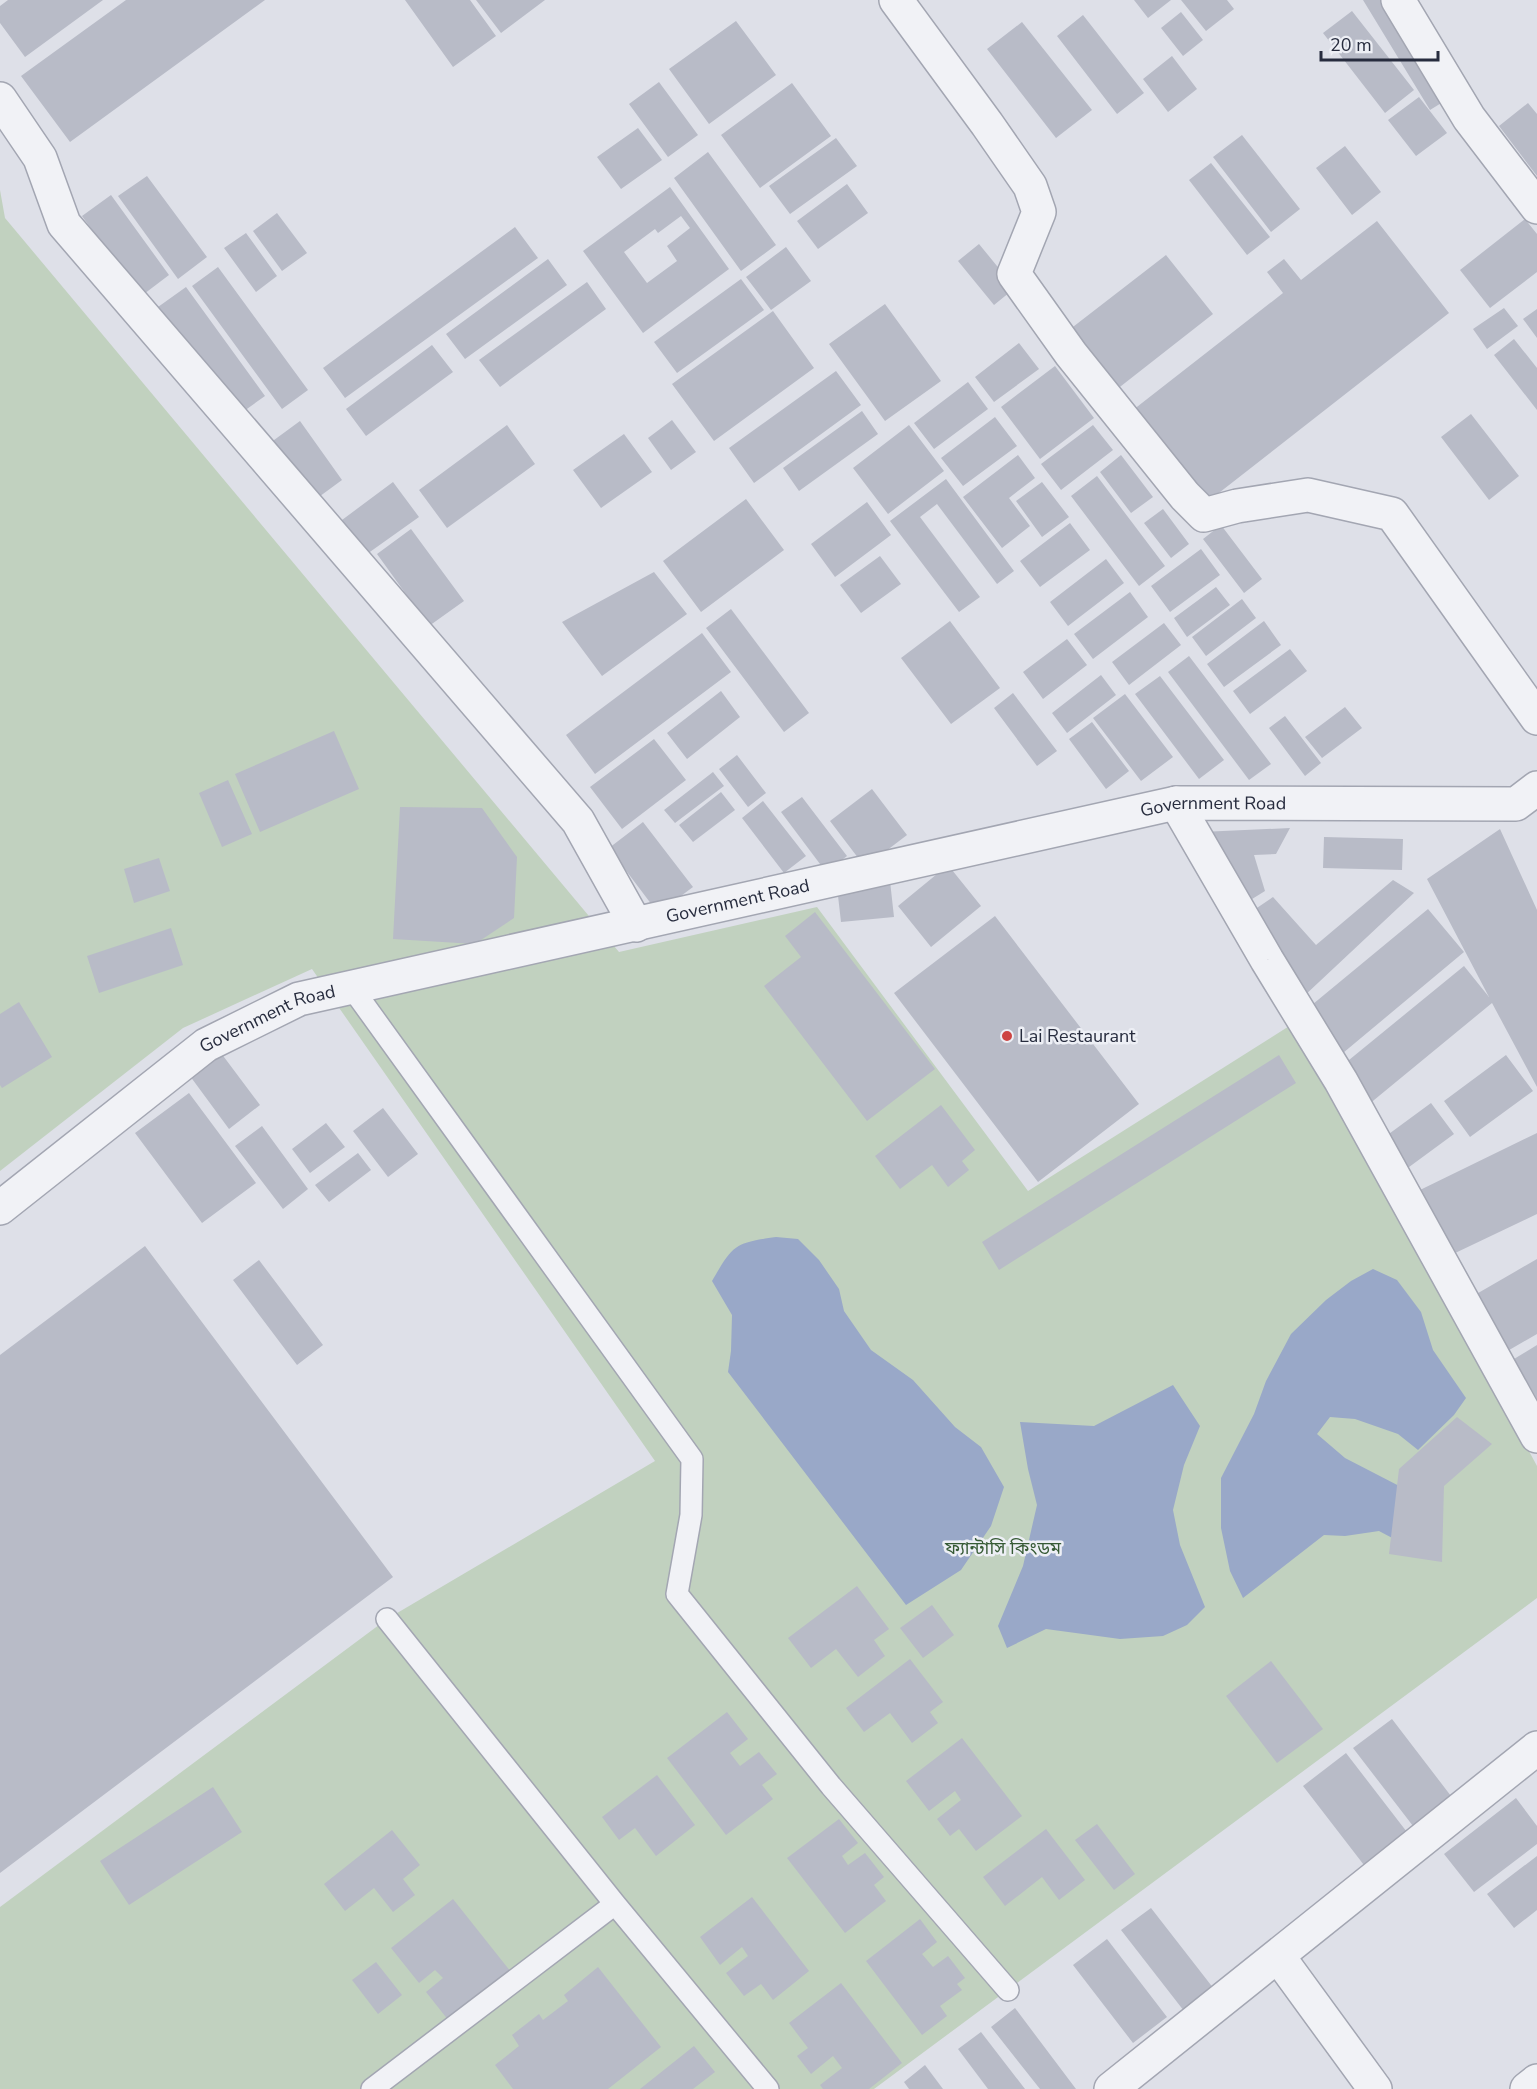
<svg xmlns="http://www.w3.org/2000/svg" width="1537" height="2089" font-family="'Nunito Sans','Noto Sans Bengali',sans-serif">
  <rect width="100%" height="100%" fill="#dee0e8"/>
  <path fill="#c1d1bf" d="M 0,190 L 5,218 L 619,952 L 817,907 L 1028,1191 L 1294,1023 L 1330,1083 L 1537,1466 L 1537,1598 L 874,2089 L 0,2089 L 0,1907 L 387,1619 L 655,1461 L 312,969 L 183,1028 L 0,1171 Z"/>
  <path fill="#99a8c8" d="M 776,1237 L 798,1239 L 819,1260 L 839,1289 L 844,1311 L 871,1350 L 913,1380 L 955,1427 L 981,1447 L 1004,1487 L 991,1526 L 961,1570 L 906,1605 L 728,1372 L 731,1351 L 732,1315 L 712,1281 C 733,1245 734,1243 776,1237 Z
    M 1373,1269 L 1397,1280 L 1421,1312 L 1433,1350 L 1466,1398 L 1454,1415 L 1418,1450 L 1398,1434 L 1355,1419 L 1330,1417 L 1317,1434 L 1345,1458 L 1405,1489 L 1396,1540 L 1379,1531 L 1345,1536 L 1324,1535 L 1243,1598 L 1230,1571 L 1221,1528 L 1221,1478 L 1254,1414 L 1266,1381 L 1291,1334 L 1326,1300 L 1351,1281 Z
    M 1173,1385 L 1200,1426 L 1184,1465 L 1173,1510 L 1180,1545 L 1205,1607 L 1187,1625 L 1163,1636 L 1120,1639 L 1046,1629 L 1007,1648 L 998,1626 L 1023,1566 L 1037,1505 L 1028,1469 L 1020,1422 L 1094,1426 Z"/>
  <path fill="#b8bbc7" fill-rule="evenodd" d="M 8,0 L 103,0 L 25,57 L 0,23 L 0,6 Z
    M 126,0 L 265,0 L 70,142 L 21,76 Z
    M 405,0 L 470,0 L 496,36 L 453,67 Z
    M 476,0 L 545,0 L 501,33 Z
    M 1134,0 L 1171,0 L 1148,18 Z
    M 1181,0 L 1227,0 L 1234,9 L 1206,31 Z
    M 1363,0 L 1401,0 L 1459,92 L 1430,110 Z
    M 1352,11 L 1414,90 L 1385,113 L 1323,33 Z
    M 1181,12 L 1203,40 L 1183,56 L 1161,28 Z
    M 1083,15 L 1144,93 L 1117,114 L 1057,36 Z
    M 736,21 L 776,75 L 709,124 L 669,69 Z
    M 1022,22 L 1092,110 L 1056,138 L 987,49 Z
    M 1172,56 L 1197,89 L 1168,112 L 1143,79 Z
    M 659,82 L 698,135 L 668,157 L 629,104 Z
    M 792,83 L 831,136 L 760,188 L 721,135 Z
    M 1419,97 L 1447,133 L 1416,156 L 1388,120 Z
    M 1528,103 L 1537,114 L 1537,176 L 1499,126 Z
    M 638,128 L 662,160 L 621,189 L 597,157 Z
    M 1242,135 L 1300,209 L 1271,232 L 1213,157 Z
    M 836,138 L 857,166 L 790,214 L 769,186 Z
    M 1345,146 L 1381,192 L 1352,215 L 1316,168 Z
    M 708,152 L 776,245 L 741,271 L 674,178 Z
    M 1211,163 L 1270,237 L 1247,255 L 1189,180 Z
    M 147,176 L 207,257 L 178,279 L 118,196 Z
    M 847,184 L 868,213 L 818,249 L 797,221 Z
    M 670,187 L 729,269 L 643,333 L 583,251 ZM 681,216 L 690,228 L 667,246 L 677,261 L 647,283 L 624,252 L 655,229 L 658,233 Z
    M 111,195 L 169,275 L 140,297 L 82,216 Z
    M 277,213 L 307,253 L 282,271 L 253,231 Z
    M 1525,219 L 1537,234 L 1537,272 L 1490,308 L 1460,270 Z
    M 1377,221 L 1449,313 L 1206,503 L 1133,410 L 1283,293 L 1267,272 L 1284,259 L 1301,280 Z
    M 515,227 L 538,258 L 345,398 L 323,368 Z
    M 246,233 L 277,276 L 256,292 L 224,248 Z
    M 979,244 L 1015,288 L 994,305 L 958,261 Z
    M 786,247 L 811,281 L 771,310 L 746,277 Z
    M 1166,255 L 1213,314 L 1116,390 L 1069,330 Z
    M 548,259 L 567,285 L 465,359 L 446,334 Z
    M 218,267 L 308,390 L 282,409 L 192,286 Z
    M 741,279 L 764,310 L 677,373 L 654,342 Z
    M 587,282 L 606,309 L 500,387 L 479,360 Z
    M 186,287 L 265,396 L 237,416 L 158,307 Z
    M 885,304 L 941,381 L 885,421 L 829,344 Z
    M 1504,308 L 1518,326 L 1487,349 L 1473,329 Z
    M 1537,309 L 1537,338 L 1523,319 Z
    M 773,311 L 814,368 L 714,441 L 672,384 Z
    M 1514,339 L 1537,368 L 1537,410 L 1494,355 Z
    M 1019,343 L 1039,369 L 994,402 L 975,377 Z
    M 432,345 L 453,372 L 366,436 L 346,409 Z
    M 1055,366 L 1094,418 L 1040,459 L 1001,407 Z
    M 836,371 L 861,405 L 754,483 L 729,448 Z
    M 968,382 L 988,409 L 934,449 L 914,423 Z
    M 862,411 L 878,434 L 799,491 L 783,468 Z
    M 1471,414 L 1519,476 L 1489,500 L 1441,437 Z
    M 995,417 L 1017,446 L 963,486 L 941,458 Z
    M 672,420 L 696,452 L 671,470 L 648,438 Z
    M 300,421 L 342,480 L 312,502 L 270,443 Z
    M 507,425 L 535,464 L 447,528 L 419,490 Z
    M 909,425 L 944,471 L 888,514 L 853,468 Z
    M 1093,425 L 1113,450 L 1061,490 L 1041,464 Z
    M 624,434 L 652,472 L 601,508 L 573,470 Z
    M 1018,455 L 1035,478 L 1009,498 L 1030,526 L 1002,548 L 963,497 Z
    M 1121,455 L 1153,497 L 1131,513 L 1100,472 Z
    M 1097,476 L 1165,566 L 1139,586 L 1071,496 Z
    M 946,479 L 1014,571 L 997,584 L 937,504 L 920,517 L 980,597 L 959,612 L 890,521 Z
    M 393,482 L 419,517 L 367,554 L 342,520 Z
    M 1042,482 L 1069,517 L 1042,537 L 1016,501 Z
    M 746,499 L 784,550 L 701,612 L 663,561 Z
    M 867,502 L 891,535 L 835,577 L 811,544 Z
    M 1163,509 L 1189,544 L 1171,558 L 1144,523 Z
    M 1070,523 L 1090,550 L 1040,587 L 1020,561 Z
    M 1221,525 L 1262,579 L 1244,593 L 1203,539 Z
    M 411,529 L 464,601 L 429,626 L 377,554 Z
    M 1201,549 L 1220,575 L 1170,612 L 1151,586 Z
    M 880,556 L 901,584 L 861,613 L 840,585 Z
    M 1106,559 L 1124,583 L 1068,626 L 1050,602 Z
    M 654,572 L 687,614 L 602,676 L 562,622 Z
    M 1216,587 L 1230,605 L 1187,637 L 1174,618 Z
    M 1130,592 L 1148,617 L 1093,659 L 1074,634 Z
    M 1242,599 L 1256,618 L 1206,656 L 1192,637 Z
    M 731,609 L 809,713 L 784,732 L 706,628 Z
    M 950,621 L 1000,688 L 951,724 L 901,658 Z
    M 1264,621 L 1281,645 L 1224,687 L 1207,664 Z
    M 1164,623 L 1181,645 L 1129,685 L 1112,662 Z
    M 702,633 L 731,672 L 595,774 L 566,735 Z
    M 1067,639 L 1087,665 L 1043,699 L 1023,672 Z
    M 1290,649 L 1307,671 L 1250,714 L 1233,691 Z
    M 1189,656 L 1271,764 L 1249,780 L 1168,672 Z
    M 1101,675 L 1116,695 L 1067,733 L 1052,713 Z
    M 1160,676 L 1224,760 L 1199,779 L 1135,694 Z
    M 721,691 L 740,717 L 687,759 L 667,733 Z
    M 1013,693 L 1057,751 L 1037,766 L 994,708 Z
    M 1125,694 L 1173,757 L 1141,781 L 1093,718 Z
    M 1345,707 L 1362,728 L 1322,758 L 1305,737 Z
    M 1285,716 L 1321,763 L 1305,776 L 1269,728 Z
    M 1092,722 L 1129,771 L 1106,789 L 1069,739 Z
    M 334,731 L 359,789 L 260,832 L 235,774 Z
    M 654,739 L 686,780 L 622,829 L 590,787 Z
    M 737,755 L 766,793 L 748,807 L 719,769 Z
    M 713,772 L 724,786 L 675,823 L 664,810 Z
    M 228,780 L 252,834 L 222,847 L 199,793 Z
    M 872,789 L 907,835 L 865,867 L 830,821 Z
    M 721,792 L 735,810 L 693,842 L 679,825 Z
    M 802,797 L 847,856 L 826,872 L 781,812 Z
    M 763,801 L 806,856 L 784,873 L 742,818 Z
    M 400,807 L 482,808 L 517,857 L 514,918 L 475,944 L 393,939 Z
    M 643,822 L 693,887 L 658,913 L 609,848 Z
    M 1290,828 L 1276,854 L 1254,855 L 1265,891 L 1244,904 L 1201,832 Z
    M 1500,829 L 1537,910 L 1537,1087 L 1492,1003 L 1368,1105 L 1338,1069 L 1464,966 L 1489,997 L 1427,879 Z
    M 1324,837 L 1403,839 L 1402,870 L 1323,868 Z
    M 159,858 L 170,891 L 134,903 L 124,869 Z
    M 948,865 L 981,906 L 931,947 L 898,906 Z
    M 1393,880 L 1414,893 L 1303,997 L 1248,914 L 1273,897 L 1316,945 Z
    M 890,881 L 894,917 L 841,922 L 837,887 Z
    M 1428,909 L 1464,952 L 1343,1053 L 1307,1009 Z
    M 815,912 L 935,1069 L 867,1121 L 764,986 L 801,957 L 785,936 Z
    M 995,916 L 1139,1104 L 1038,1182 L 894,993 Z
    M 171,928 L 183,965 L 99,993 L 87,956 Z
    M 19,1002 L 52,1057 L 2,1088 L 0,1085 L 0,1014 Z
    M 221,1053 L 260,1105 L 229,1129 L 190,1076 Z
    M 1279,1055 L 1296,1083 L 999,1270 L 982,1242 Z
    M 1506,1055 L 1533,1091 L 1470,1137 L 1444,1101 Z
    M 189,1093 L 256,1183 L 202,1223 L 135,1133 Z
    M 1431,1103 L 1454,1134 L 1405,1170 L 1382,1139 Z
    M 941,1105 L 975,1150 L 962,1161 L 969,1170 L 948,1187 L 932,1165 L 900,1189 L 875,1156 Z
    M 383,1108 L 418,1154 L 388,1177 L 353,1131 Z
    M 326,1123 L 345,1147 L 310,1173 L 292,1149 Z
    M 262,1126 L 308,1189 L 283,1209 L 235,1146 Z
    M 1537,1133 L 1537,1214 L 1451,1255 L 1420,1190 Z
    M 358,1153 L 371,1170 L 329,1202 L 315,1185 Z
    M 145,1246 L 393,1577 L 0,1873 L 0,1355 Z
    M 1537,1259 L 1537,1334 L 1504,1353 L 1473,1296 Z
    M 259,1260 L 323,1345 L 297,1365 L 233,1280 Z
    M 1537,1345 L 1537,1399 L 1514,1359 Z
    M 1457,1417 L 1492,1444 L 1444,1486 L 1442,1562 L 1389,1554 L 1399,1469 Z
    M 857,1586 L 889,1629 L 874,1640 L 885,1656 L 858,1677 L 836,1649 L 811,1668 L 788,1638 Z
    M 932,1605 L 954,1635 L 923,1658 L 900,1628 Z
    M 910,1659 L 943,1702 L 930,1712 L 938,1723 L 912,1743 L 890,1713 L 864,1732 L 846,1708 Z
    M 1271,1661 L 1323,1729 L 1277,1763 L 1226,1696 Z
    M 727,1712 L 748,1739 L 730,1753 L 740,1766 L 759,1752 L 777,1774 L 762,1785 L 773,1799 L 726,1835 L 667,1758 Z
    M 1392,1719 L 1451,1796 L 1413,1826 L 1353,1748 Z
    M 962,1738 L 1022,1816 L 976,1851 L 959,1829 L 950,1836 L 937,1819 L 961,1800 L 955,1791 L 929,1811 L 906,1781 Z
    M 1346,1753 L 1410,1836 L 1367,1869 L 1303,1786 Z
    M 657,1775 L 695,1825 L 656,1856 L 635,1828 L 619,1840 L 602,1817 Z
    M 213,1787 L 242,1832 L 129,1905 L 100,1861 Z
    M 1516,1798 L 1537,1826 L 1537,1844 L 1474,1892 L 1444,1854 Z
    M 839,1819 L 858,1843 L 842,1856 L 848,1865 L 865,1853 L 884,1877 L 874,1885 L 886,1901 L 845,1933 L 787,1858 Z
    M 1097,1824 L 1135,1874 L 1114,1890 L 1075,1840 Z
    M 1046,1829 L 1085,1880 L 1059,1900 L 1042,1877 L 1005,1906 L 983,1877 Z
    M 392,1830 L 420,1865 L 403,1879 L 415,1895 L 393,1912 L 374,1888 L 345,1911 L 324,1884 Z
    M 1537,1856 L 1537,1910 L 1514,1928 L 1487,1894 Z
    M 752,1897 L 809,1971 L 773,2000 L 761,1984 L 744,1996 L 726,1973 L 748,1956 L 742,1947 L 720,1965 L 700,1937 Z
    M 453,1899 L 511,1972 L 449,2021 L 426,1992 L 443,1978 L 435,1970 L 419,1983 L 391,1948 Z
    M 1151,1908 L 1214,1989 L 1184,2011 L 1121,1930 Z
    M 920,1919 L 937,1942 L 922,1954 L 933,1967 L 948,1956 L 965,1978 L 957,1984 L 962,1990 L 940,2006 L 947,2016 L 922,2035 L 866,1961 Z
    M 1107,1939 L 1167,2017 L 1133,2043 L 1073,1965 Z
    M 376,1962 L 402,1995 L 378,2014 L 352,1980 Z
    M 598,1967 L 661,2047 L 608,2089 L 513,2089 L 495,2065 L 519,2046 L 512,2035 L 539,2014 L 543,2020 L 568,2001 L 564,1995 Z
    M 841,1983 L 902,2063 L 869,2089 L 823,2089 L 820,2085 L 842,2068 L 833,2056 L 811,2074 L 797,2056 L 808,2048 L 789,2023 Z
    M 1015,2008 L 1076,2089 L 1040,2089 L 991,2027 Z
    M 981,2032 L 1025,2089 L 988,2089 L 958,2049 Z
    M 694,2046 L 715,2072 L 693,2089 L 640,2089 Z
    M 925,2065 L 943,2089 L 909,2089 L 904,2082 Z"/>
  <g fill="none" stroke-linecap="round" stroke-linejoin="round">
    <defs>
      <path id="service" d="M 352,988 L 692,1459 L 691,1515 L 677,1594 L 831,1786 L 1008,1990
        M 387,1619 L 615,1904 L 768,2089
        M 372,2089 L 615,1904"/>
      <g id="minor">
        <path d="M 896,0 L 987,124 L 1030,186 L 1039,212 L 1014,274 L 1071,354 L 1185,496 L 1204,515 L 1237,506 L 1308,495 L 1392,514 L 1537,718"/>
        <path d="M 1398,0 L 1469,118 L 1537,207"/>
        <path d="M 0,99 L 40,158 L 64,224 L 578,821 L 636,925"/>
        <path d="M 1176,803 L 1267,960 L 1341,1081 L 1537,1436"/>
        <path id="s1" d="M 0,1208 L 206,1045 L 299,999 L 1176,803 L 1516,804 L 1537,788"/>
        <path d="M 1278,1956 L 1375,2089"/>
        <path d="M 1111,2089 L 1537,1748"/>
        <path d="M 1527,2089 L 1537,2081"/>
      </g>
    </defs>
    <use href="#service" stroke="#a3a6b2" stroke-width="24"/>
    <use href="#minor" stroke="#a3a6b2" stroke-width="36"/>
    <use href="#service" stroke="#f1f2f6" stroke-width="21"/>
    <use href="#minor" stroke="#f1f2f6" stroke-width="33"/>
  </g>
  <circle fill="#cd4442" stroke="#edeff5" stroke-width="2" cx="1007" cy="1036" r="6"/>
  <g text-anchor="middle" stroke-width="5" stroke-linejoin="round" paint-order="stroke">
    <g font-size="18" fill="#272c3e" stroke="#edeff5">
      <text dy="6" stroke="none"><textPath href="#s1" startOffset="1302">Government Road</textPath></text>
      <text dy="6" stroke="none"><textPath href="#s1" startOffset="816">Government Road</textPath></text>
      <text dy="6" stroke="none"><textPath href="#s1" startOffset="330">Government Road</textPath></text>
    </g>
    <g font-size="18" fill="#272c3e" stroke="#edeff5" text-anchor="start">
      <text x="1019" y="1042">Lai Restaurant</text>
    </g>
    <g font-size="18" fill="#365a35" stroke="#edeff5">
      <text x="1003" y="1554">ফ্যান্টাসি কিংডম</text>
    </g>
  </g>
  <path d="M1321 51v9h117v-9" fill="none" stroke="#272c3e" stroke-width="3"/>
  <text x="1330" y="51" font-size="18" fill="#272c3e" stroke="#edeff5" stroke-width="4.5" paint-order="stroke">20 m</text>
</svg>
